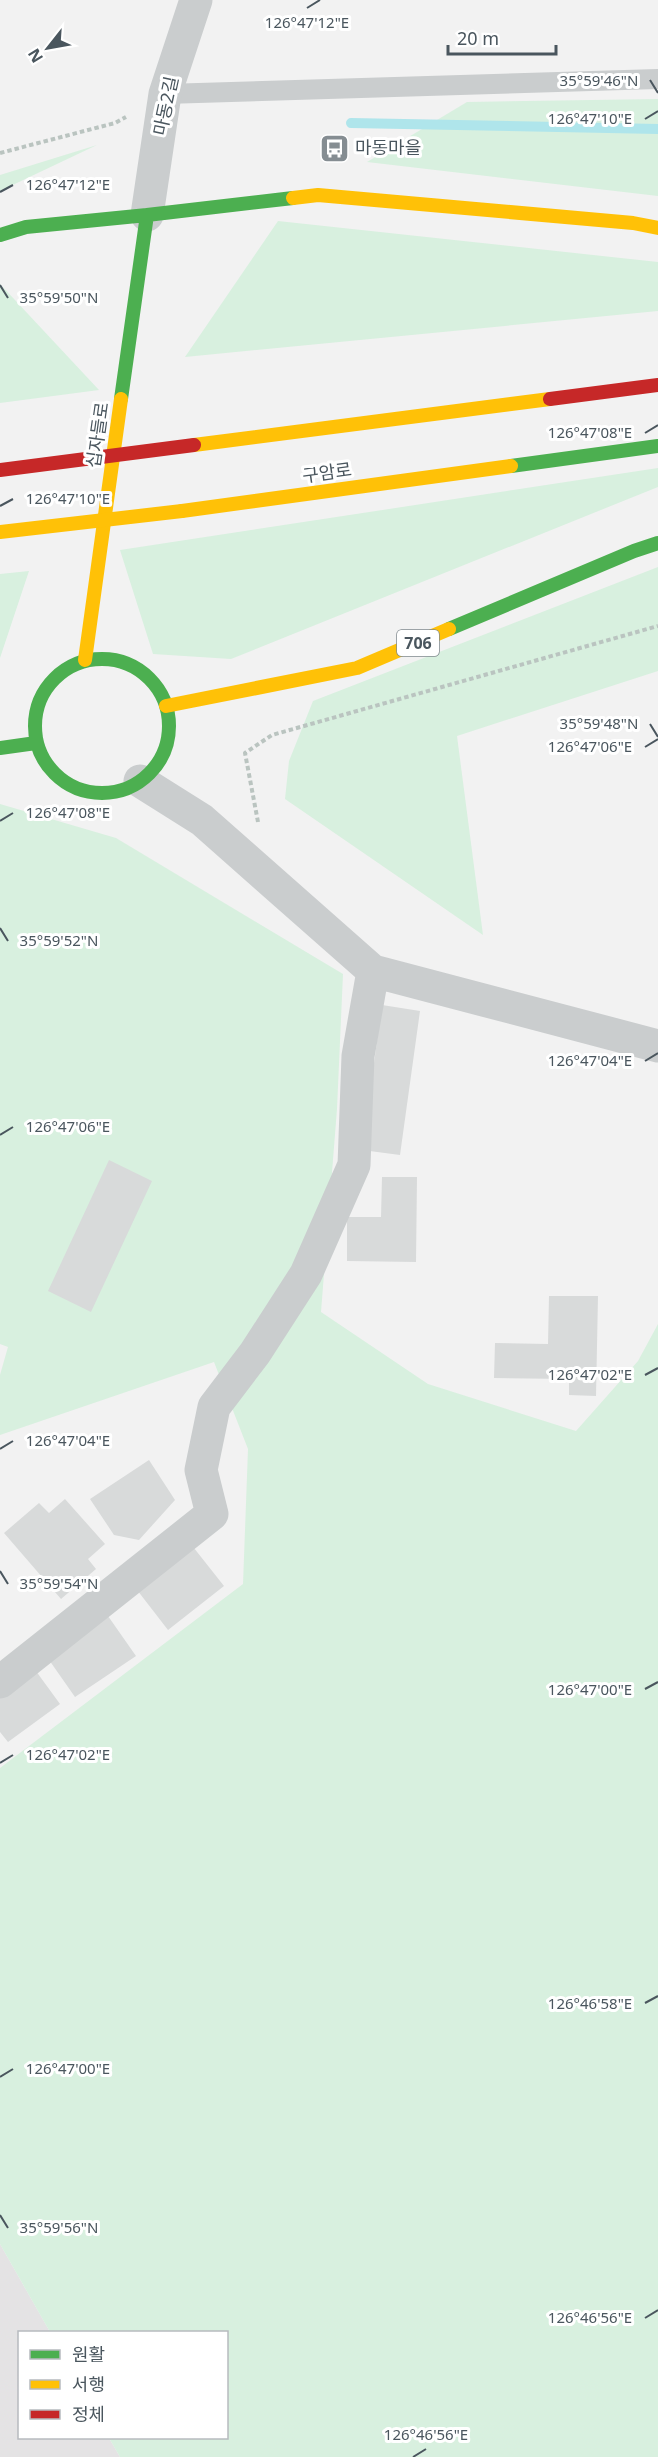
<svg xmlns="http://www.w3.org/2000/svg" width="658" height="2457" font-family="'Noto Sans','Noto Sans KR',sans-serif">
  <rect width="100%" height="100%" fill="#f2f2f2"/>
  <path fill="#e4e3e4" d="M 0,2244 L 50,2332 L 20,2332 L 20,2438 L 109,2438 L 120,2457 L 0,2457 Z"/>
  <path fill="#d8f0df" d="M 658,99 L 658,196 L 367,162 L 467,102 Z
    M 97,145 L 0,191 L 0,175 Z
    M 278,221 L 658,262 L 658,311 L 185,357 Z
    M 0,284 L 99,390 L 0,403 Z
    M 658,468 L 658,487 L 231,659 L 153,654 L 120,550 Z
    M 658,567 L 658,671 L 457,736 L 483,935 L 285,799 L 289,761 L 313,701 Z
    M 29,571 L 0,658 L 0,574 Z
    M 0,804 L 116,838 L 343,974 L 337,1109 L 321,1312 L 428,1384 L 576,1431 L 638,1361 L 658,1324 L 658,2457 L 120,2457 L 109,2438 L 226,2438 L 226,2332 L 50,2332 L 0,2244 L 0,1768 L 243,1584 L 248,1449 L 214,1362 L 0,1435 L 0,1375 L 8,1347 L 0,1344 Z"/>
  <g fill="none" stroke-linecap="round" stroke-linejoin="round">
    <path stroke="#afe5eb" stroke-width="10" d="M 351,123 L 658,129"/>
  </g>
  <path fill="#d8dada" d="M 382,1005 L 420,1011 L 400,1155 L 362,1150 Z
    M 109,1160 L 152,1181 L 91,1312 L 48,1291 Z
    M 382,1177 L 417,1177 L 416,1262 L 347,1261 L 347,1217 L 381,1217 Z
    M 549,1296 L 598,1296 L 596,1396 L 569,1395 L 569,1379 L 494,1378 L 495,1343 L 548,1344 Z
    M 149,1460 L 175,1500 L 139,1540 L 114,1535 L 90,1499 Z
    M 65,1499 L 105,1544 L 88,1559 L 96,1569 L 61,1599 L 4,1533 L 39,1503 L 49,1513 Z
    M 190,1543 L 224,1586 L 168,1630 L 134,1586 Z
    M 108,1616 L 136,1656 L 75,1697 L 47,1657 Z
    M 33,1667 L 60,1704 L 8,1742 L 0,1732 L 0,1691 Z"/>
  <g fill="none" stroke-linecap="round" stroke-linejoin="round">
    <path stroke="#bac4c0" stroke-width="4" stroke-dasharray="4.5 3" stroke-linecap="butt" d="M 0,153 L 115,123 L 126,117
      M 258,822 L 245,753 L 272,735 L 658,626"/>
    <path stroke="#cacdce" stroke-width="20" d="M 165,94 L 658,79"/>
    <path stroke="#cacdce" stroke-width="33" d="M 147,215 L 165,94 L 196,0
      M 140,781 L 202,820 L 373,971 L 658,1046
      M 0,1682 L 212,1514 L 201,1470 L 214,1407 L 255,1353 L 306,1274 L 354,1165 L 358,1056 L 373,971"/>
    <path stroke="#4caf50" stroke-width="14" d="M 0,235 L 26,227 L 147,215
      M 121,399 L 147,215 L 293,198
      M 511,466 L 658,446
      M 449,629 L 634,551 L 658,543
      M35 726a67 67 0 1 1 134 0a67 67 0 1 1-134 0Z
      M 0,748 L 36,743"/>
    <path stroke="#ffc107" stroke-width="14" d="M 293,198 L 318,195 L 633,223 L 658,228
      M 194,445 L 550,399
      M 182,511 L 511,466
      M 85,660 L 121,399
      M 166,706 L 357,668 L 449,629"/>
    <path stroke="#c62828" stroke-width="14" d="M 550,399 L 658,385"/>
    <path stroke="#ffc107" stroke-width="14" d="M 0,532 L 182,511"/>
    <path stroke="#c62828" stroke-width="14" d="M 0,470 L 194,445"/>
  </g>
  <path fill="none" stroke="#4a565e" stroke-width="2" d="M 307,8 L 320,0M 650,80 L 658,93M 645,119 L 658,111M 0,192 L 13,185M 0,285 L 8,298M 645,433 L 658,425M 0,506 L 13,499M 650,724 L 658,737M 645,747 L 658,739M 0,821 L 13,813M 0,928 L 8,941M 645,1061 L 658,1053M 0,1135 L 13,1127M 645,1375 L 658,1368M 0,1449 L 13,1441M 0,1571 L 8,1584M 645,1689 L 658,1682M 0,1763 L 13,1755M 645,2003 L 658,1996M 0,2077 L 13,2069M 0,2215 L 8,2228M 645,2318 L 658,2310M 413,2457 L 426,2449"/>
  <defs>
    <symbol id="bus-square" viewBox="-11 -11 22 22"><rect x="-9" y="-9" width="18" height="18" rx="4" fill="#858d92" stroke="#fff"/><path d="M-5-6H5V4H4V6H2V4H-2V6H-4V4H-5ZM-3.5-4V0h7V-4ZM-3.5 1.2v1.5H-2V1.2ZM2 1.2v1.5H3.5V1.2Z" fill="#fff"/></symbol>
  </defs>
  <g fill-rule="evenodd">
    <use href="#bus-square" x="318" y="132" width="33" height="33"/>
  </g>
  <g text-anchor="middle" stroke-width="6" stroke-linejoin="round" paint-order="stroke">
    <rect fill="#fff" stroke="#80898e" stroke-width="1.5" x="397" y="630" width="42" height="26" rx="4.5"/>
    <g font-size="16" font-weight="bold" fill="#4a565e">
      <text x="418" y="649">706</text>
    </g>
    <g font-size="18" fill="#4a565e" stroke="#fff">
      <text transform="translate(166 106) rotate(-78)" y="6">마동2길</text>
      <text transform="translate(98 435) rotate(-82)" y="6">십자들로</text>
      <text transform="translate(327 473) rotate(-8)" y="6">구암로</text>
    </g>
    <g font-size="18" fill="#4a565e" stroke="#fff" text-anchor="start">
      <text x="355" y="154">마동마을</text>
    </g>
  </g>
  <g font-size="15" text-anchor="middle" fill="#4a565e" stroke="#fff" stroke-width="6" stroke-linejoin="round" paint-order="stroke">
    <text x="307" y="28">126°47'12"E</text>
    <text x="599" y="86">35°59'46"N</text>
    <text x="590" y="124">126°47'10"E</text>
    <text x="68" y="190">126°47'12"E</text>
    <text x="59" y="303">35°59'50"N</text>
    <text x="590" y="438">126°47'08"E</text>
    <text x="68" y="504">126°47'10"E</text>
    <text x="599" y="729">35°59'48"N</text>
    <text x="590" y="752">126°47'06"E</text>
    <text x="68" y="818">126°47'08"E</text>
    <text x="59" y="946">35°59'52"N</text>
    <text x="590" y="1066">126°47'04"E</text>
    <text x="68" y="1132">126°47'06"E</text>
    <text x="590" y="1380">126°47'02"E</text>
    <text x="68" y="1446">126°47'04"E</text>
    <text x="59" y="1589">35°59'54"N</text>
    <text x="590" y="1695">126°47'00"E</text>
    <text x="68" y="1760">126°47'02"E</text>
    <text x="590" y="2009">126°46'58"E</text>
    <text x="68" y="2074">126°47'00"E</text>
    <text x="59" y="2233">35°59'56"N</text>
    <text x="590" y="2323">126°46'56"E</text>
    <text x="426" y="2440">126°46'56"E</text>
  </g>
  <rect x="18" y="2331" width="210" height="108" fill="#ffffff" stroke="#b7bbbf" stroke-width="1.5"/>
  <rect x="30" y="2350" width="30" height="9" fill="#4caf50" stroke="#b7bbbf" stroke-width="1.5"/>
  <text x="72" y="2361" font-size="18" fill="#4a565e">원활</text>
  <rect x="30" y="2380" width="30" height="9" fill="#ffc107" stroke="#b7bbbf" stroke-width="1.5"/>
  <text x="72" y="2391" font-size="18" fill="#4a565e">서행</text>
  <rect x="30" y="2410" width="30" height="9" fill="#c62828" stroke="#b7bbbf" stroke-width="1.5"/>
  <text x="72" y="2421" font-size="18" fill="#4a565e">정체</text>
  <g transform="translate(48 48) rotate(239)" stroke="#ffffff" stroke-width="4.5" paint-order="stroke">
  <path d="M0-4.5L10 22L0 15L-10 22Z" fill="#4a565e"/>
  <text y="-9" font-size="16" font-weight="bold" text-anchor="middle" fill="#4a565e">N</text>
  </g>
  <path d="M448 45v9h108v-9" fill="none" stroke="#4a565e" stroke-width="3"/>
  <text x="457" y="45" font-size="18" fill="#4a565e" stroke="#ffffff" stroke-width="4.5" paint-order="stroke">20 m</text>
</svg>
